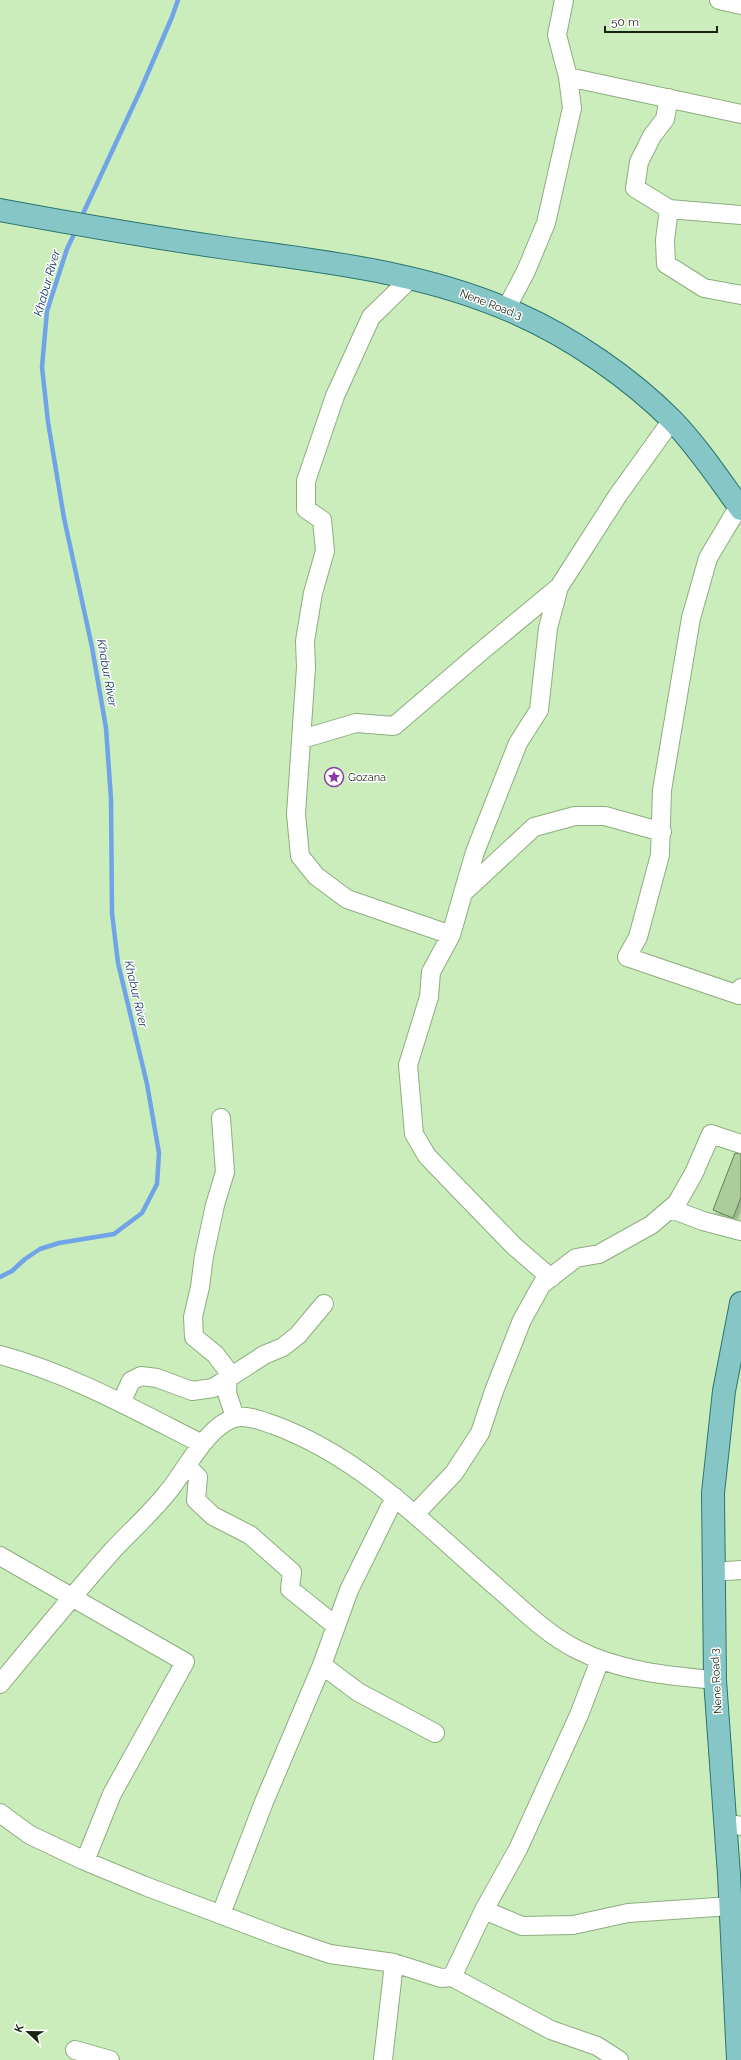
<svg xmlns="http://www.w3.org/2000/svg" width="741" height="2060" font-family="Raleway,sans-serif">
  <defs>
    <filter id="shadow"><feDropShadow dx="3.5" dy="3.5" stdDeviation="2" flood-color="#0004"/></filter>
  </defs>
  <rect width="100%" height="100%" fill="#cbedbb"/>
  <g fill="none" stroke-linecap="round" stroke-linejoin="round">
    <path stroke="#70a3e7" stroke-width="4.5" d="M 81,218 L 141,89 L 172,17 L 178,0
      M 0,1277 L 12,1271 L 25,1259 L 40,1249 L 59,1243 L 114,1234 L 142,1213 L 157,1184 L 159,1153 L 147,1084 L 118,963 L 112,913 L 111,799 L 106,728 L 92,647 L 64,518 L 48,422 L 42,367 L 47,311 L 67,249 L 76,230"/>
  </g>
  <path fill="#abcc9c" stroke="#628053" filter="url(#shadow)" d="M 735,1153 L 741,1154 L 741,1197 L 733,1218 L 713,1210 Z"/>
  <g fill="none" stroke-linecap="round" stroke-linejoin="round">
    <defs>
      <path id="minor" d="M 719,0 L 741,5
        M 568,77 L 741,114
        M 669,98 L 665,119 L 652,136 L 639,162 L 635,188 L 669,209 L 741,215
        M 669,209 L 665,240 L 666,264 L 704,288 L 741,295
        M 412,277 L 371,317 L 335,396 L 306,481 L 306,509 L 322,520 L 325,551 L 313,593 L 305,641 L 306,667 L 296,814 L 300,856 L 316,876 L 347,899 L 451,935 L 431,972 L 429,997 L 408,1065 L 414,1134 L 427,1156 L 452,1182 L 514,1246 L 551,1278
        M 506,309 L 526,271 L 546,223 L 572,108 L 568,77 L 557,35 L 564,0
        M 739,506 L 708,558 L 691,618 L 662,790 L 660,855 L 638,937 L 627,957 L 739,995 L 741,988
        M 302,739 L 356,723 L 394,726 L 484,649 L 559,587
        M 463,893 L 475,852 L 518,743 L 539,710 L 548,628 L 559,587 L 618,495 L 672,420
        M 451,935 L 463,893 L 534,827 L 575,816 L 605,816 L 662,832
        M 221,1118 L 225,1172 L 215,1205 L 204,1256 L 200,1287 L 193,1317 L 194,1337 L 215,1354 L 228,1371 L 227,1393 L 235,1417
        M 671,1209 L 703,1221 L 741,1231
        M 0,1355 C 71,1374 137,1411 202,1444
        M 121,1403 L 131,1381 L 141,1376 L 157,1378 L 192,1391 L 213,1388 L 264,1355 L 283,1347 L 298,1335 L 324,1304
        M 187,1466 L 198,1477 L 196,1500 L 213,1516 L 250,1535 L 292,1572 L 290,1589 L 336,1626
        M 415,1514 L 454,1473 L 480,1433 L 494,1391 L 522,1320 L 542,1284 L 576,1258 L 599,1254 L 651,1225 L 677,1203 L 694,1173 L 711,1134 L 741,1144
        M 0,1556 L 185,1662 L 112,1794 L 85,1861
        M 713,1572 L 741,1570
        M 322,1665 L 358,1692 L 435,1733
        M 0,1684 C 37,1639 74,1594 113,1550 C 131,1531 151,1513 167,1493 C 186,1471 205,1428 234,1418 C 246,1414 262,1421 274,1425 C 364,1458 429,1529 500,1590 C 524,1611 548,1635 576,1649 C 618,1671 668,1676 715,1680
        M 0,1813 L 30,1835 L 85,1861 L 145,1886 L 280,1937 L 330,1954 L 394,1963 L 441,1978 L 452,1977 L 484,1910 L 518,1849 L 579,1715 L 600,1660
        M 725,1823 L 741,1826
        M 484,1910 L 522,1926 L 573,1925 L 628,1913 L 731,1906
        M 221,1914 L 264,1802 L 322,1665 L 349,1590 L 395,1497
        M 452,1977 L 551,2030 L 597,2046 L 619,2060
        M 75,2050 L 110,2060
        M 383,2060 L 394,1963"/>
      <path id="major" d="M 0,210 C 75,224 151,237 226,248 C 325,262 426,272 518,314 C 572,338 630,378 672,420 C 698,447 719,479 741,509
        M 738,2060 L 729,1875 L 715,1680 L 713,1493 L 724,1391 L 741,1303"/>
    </defs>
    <use href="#minor" stroke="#8dad7e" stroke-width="20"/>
    <use href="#major" stroke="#2b756f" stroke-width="24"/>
    <use href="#minor" stroke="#fff" stroke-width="18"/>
    <use href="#major" stroke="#86c6c7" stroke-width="22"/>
  </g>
  <defs>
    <symbol id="sight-ring" viewBox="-11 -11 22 22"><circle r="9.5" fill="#fff" stroke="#8c3aa9" stroke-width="1.5"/><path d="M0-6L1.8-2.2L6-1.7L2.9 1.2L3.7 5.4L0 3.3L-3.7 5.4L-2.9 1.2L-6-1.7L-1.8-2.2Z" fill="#8c3aa9"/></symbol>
  </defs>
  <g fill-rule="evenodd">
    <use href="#sight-ring" x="323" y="766" width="22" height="22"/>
  </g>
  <g text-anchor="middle" stroke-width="3" stroke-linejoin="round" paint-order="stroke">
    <g font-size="11" fill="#172411" stroke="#fff">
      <text transform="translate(491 304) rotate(21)" y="4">Nene Road 3</text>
      <text transform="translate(716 1681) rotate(-93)" y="4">Nene Road 3</text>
    </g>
    <g font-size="11" fill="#172411" stroke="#fff" text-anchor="start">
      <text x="348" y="781">Gozana</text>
    </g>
    <g font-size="12" font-style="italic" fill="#0e315b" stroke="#fff">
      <text transform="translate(47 283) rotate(-74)" y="4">Khabur River</text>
      <text transform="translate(107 673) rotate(80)" y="4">Khabur River</text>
      <text transform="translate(136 994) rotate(77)" y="4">Khabur River</text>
    </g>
  </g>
  <g transform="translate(28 2032) rotate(292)" stroke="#ffffff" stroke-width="3" paint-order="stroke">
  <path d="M0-3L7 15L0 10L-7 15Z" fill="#172411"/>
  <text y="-6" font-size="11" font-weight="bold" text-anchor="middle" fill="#172411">K</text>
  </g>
  <path d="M605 26v6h112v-6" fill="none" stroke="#172411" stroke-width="2"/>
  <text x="611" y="26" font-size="12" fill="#172411" stroke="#ffffff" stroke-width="3" paint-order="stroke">50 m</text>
</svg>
